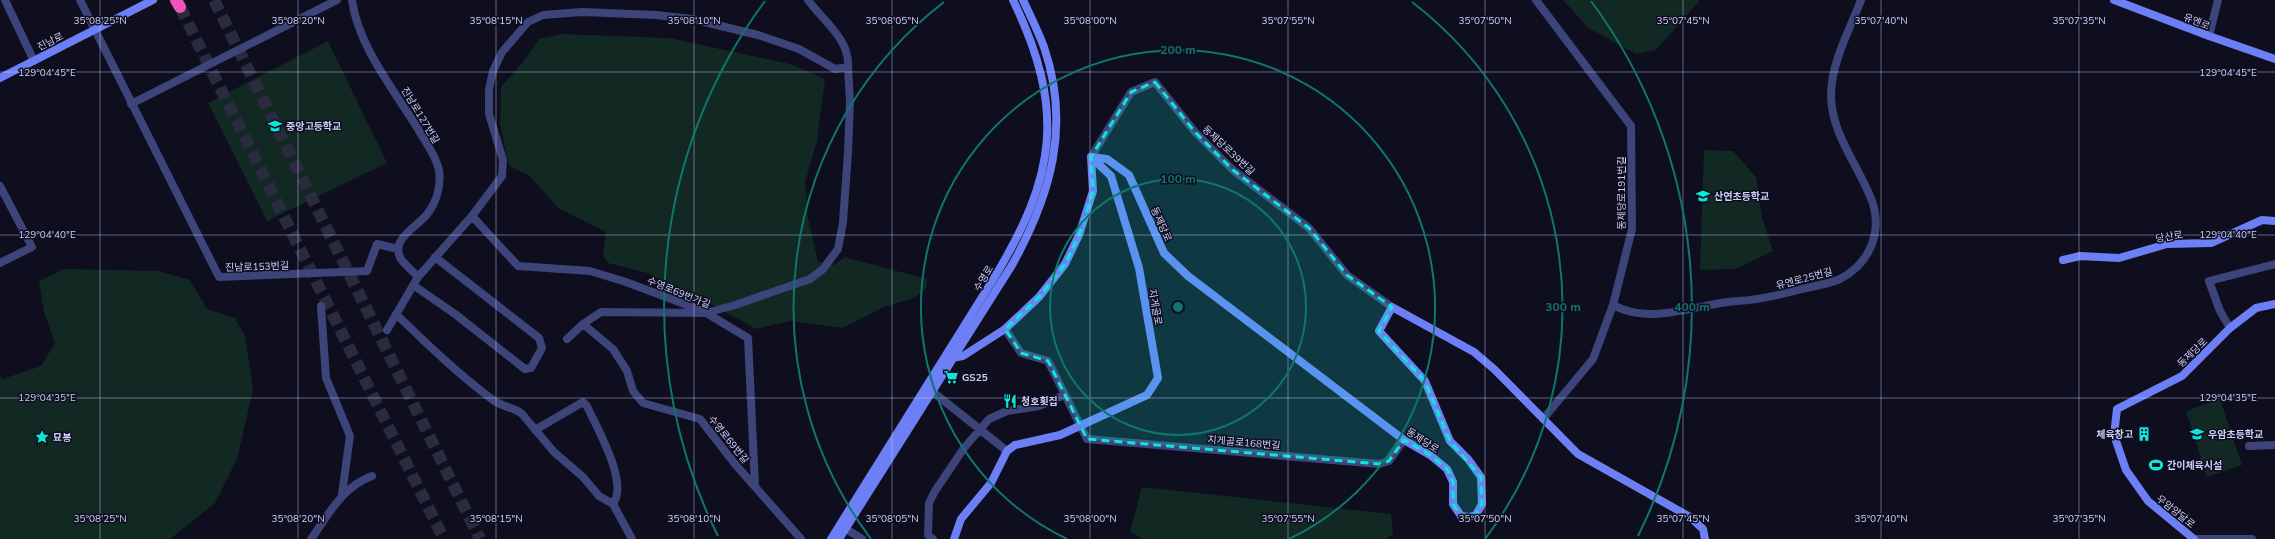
<svg xmlns="http://www.w3.org/2000/svg" width="2275" height="539" font-family="'Nunito Sans','Noto Sans KR',sans-serif">
  <rect width="100%" height="100%" fill="#0e0e1e"/>
  <path fill="#112823" d="M 1563,0 L 1700,0 L 1656,50 L 1636,54 L 1588,28 Z
    M 562,34 L 669,38 L 790,64 L 825,79 L 817,141 L 805,182 L 808,218 L 818,262 L 834,265 L 844,257 L 927,279 L 927,287 L 914,298 L 886,306 L 843,328 L 790,321 L 756,329 L 715,306 L 647,273 L 608,263 L 603,255 L 606,232 L 558,208 L 530,176 L 509,166 L 500,124 L 501,87 L 524,61 L 539,39 Z
    M 328,41 L 387,163 L 267,221 L 208,103 Z
    M 1704,150 L 1733,151 L 1756,177 L 1762,217 L 1773,251 L 1736,269 L 1700,270 Z
    M 64,269 L 158,271 L 190,280 L 207,309 L 235,318 L 245,336 L 253,390 L 237,459 L 215,503 L 170,539 L 0,539 L 0,376 L 3,379 L 41,366 L 55,343 L 44,312 L 39,281 Z
    M 2220,399 L 2242,465 L 2207,477 L 2186,411 Z
    M 1142,487 L 1391,514 L 1393,534 L 1386,539 L 1143,539 L 1130,532 Z"/>
  <g fill="none" stroke-linecap="round" stroke-linejoin="round">
    <path stroke="#2b2b3f" stroke-width="12" stroke-dasharray="12 6" stroke-linecap="butt" d="M 214,0 L 480,539
      M 180,7 L 444,539"/>
    <path stroke="#3c447a" stroke-width="8" d="M 5,0 L 34,61
      M 80,0 L 219,277 L 367,271 L 377,244 L 398,249
      M 352,0 C 358,46 394,90 418,129 C 425,142 436,155 439,170 C 441,185 437,201 428,213 C 419,226 389,239 401,259 C 405,265 413,271 418,277
      M 1536,0 L 1631,126 L 1632,229 L 1613,305 L 1593,359 L 1543,419
      M 2209,36 L 2218,0
      M 131,104 L 337,0
      M 1091,157 L 1131,92 L 1155,82 L 1195,132 L 1233,170 L 1309,228 L 1347,275 L 1392,307
      M 0,186 L 32,247 L 0,263
      M 472,216 L 518,266 L 590,271 L 626,282 L 703,311 L 748,338 L 755,486
      M 413,285 L 455,314 L 525,369 L 531,368 L 542,348 L 539,338 L 435,257
      M 1613,305 C 1652,326 1695,304 1737,301 C 1759,300 1780,295 1802,289 C 1814,286 1829,284 1840,279 C 1869,264 1883,233 1872,201 C 1859,166 1831,134 1831,95 C 1831,63 1850,29 1861,0
      M 321,306 L 326,378 L 350,436 L 342,494
      M 396,314 C 427,344 458,374 493,400 C 502,407 514,407 522,414 L 554,452 L 583,477 L 599,496 L 613,504 L 632,539
      M 583,324 L 613,349 L 627,371 L 633,391 L 643,403 L 700,419 L 735,464 L 801,539
      M 2230,328 L 2220,311 L 2209,281 L 2275,264
      M 1005,329 L 1021,353 L 1048,361 L 1087,439 L 1379,464 L 1389,461 L 1404,440
      M 387,330 L 418,277 L 472,216 L 502,176 L 503,160 L 489,114 L 489,89 L 493,71 L 502,52 L 528,22 L 543,15 L 582,12 L 656,15 L 692,19 L 758,35 L 799,49 L 835,69 L 848,67 C 850,39 823,21 808,0
      M 567,339 L 583,324 L 601,312 L 706,313 L 735,305 L 810,279 L 823,269 L 838,249 L 843,222 L 848,152 L 850,102 L 848,67
      M 933,392 L 1007,451
      M 535,430 L 583,402 L 587,406 C 597,429 629,482 613,504
      M 2249,446 L 2275,445
      M 846,529 L 862,539
      M 311,539 C 329,514 342,487 372,476
      M 933,539 L 928,535 L 929,503 L 935,491 L 964,448 L 989,419 L 1007,411 L 1039,406 L 1064,395
      M 2193,539 L 2252,539"/>
    <path stroke="#6c7ff5" stroke-width="8" d="M 2114,0 L 2209,36 L 2275,59
      M 0,78 L 153,0
      M 1091,157 L 1107,159 L 1129,175 L 1164,253 L 1188,276 L 1404,440 L 1430,455 L 1447,469 L 1453,482 L 1453,504 L 1461,516 L 1469,517 L 1476,515 L 1482,504 L 1481,477 L 1468,459 L 1450,441 L 1425,381 L 1379,331 L 1392,307 L 1474,352 L 1494,369 L 1578,454 L 1690,517 L 1703,529 L 1705,539
      M 2063,260 L 2080,256 L 2119,258 L 2167,244 L 2211,243 L 2262,220 L 2275,221
      M 952,358 L 963,356 L 1005,329 L 1039,297 L 1065,264 L 1079,235 L 1093,191 L 1091,157
      M 831,539 L 994,278 C 1056,176 1066,110 1013,0
      M 839,539 L 1012,265 C 1051,195 1071,126 1044,47 C 1038,31 1030,15 1023,0
      M 954,539 L 961,519 L 991,483 L 1007,451 L 1015,445 L 1060,435 L 1147,395 L 1158,378 L 1139,268 L 1111,176 L 1091,157
      M 2194,539 L 2148,501 L 2126,470 L 2114,435 L 2117,409 L 2182,376 L 2230,328 L 2256,308 L 2275,304"/>
    <path stroke="#f352b9" stroke-width="12" d="M 176,0 L 180,7"/>
  </g>
  <path fill="#10e6d8" fill-opacity="0.2" stroke="#10e6d8" stroke-width="3" stroke-dasharray="8 5" stroke-linejoin="round" d="M 1155,82 L 1195,132 L 1233,170 L 1309,228 L 1347,275 L 1392,307 L 1379,331 L 1425,381 L 1450,441 L 1481,477 L 1482,504 L 1476,515 L 1461,516 L 1453,504 L 1453,482 L 1447,469 L 1430,455 L 1404,440 L 1389,461 L 1379,464 L 1087,439 L 1048,361 L 1021,353 L 1005,329 L 1039,297 L 1065,264 L 1079,235 L 1093,191 L 1091,157 L 1131,92 Z"/>
  <path fill="none" stroke="#ced0fc" stroke-width="1" stroke-opacity="0.45" d="M 100,0 L 100,539M 298,0 L 298,539M 496,0 L 496,539M 694,0 L 694,539M 892,0 L 892,539M 1090,0 L 1090,539M 1288,0 L 1288,539M 1485,0 L 1485,539M 1683,0 L 1683,539M 1881,0 L 1881,539M 2079,0 L 2079,539M 0,72 L 2275,72M 0,235 L 2275,235M 0,398 L 2275,398"/>
  <g fill="none" stroke="#0f766e" stroke-width="2">
    <circle cx="1178" cy="307" r="128"/>
    <path d="M1067 539A257 257 0 1 1 1289 539"/>
    <path d="M871 539A385 385 0 0 1 944 2M1412 2A385 385 0 0 1 1485 539"/>
    <path d="M718 536A514 514 0 0 1 765 1M1591 1A514 514 0 0 1 1638 536"/>
  </g>
  <defs>
    <symbol id="school-bare" viewBox="-9 -9 18 18"><path d="M0-5L7-2L0 1L-7-2ZM-4 1L0 2.5L4 1V4Q0 6-4 4Z" fill="#10e6d8" stroke="#0e0e1e" stroke-width="2.5" paint-order="stroke"/></symbol>
    <symbol id="supermarket-bare" viewBox="-9 -9 18 18"><path d="M-6-5.5h2.5l.6 2H6L4.5 2H-2.5L-4.4-4H-6ZM-1.5 3.2a1.3 1.3 0 1 0 .1 0ZM3 3.2a1.3 1.3 0 1 0 .1 0Z" fill="#10e6d8" stroke="#0e0e1e" stroke-width="2.5" paint-order="stroke"/></symbol>
    <symbol id="restaurant-bare" viewBox="-9 -9 18 18"><path d="M-5-6h1v4h1v-4h1v4h1v-4h1v5L-1.5 .5V6h-2V.5L-5-1ZM5-6V6H3V1.5H1.5Q1.5-4 5-6Z" fill="#10e6d8" stroke="#0e0e1e" stroke-width="2.5" paint-order="stroke"/></symbol>
    <symbol id="building-bare" viewBox="-9 -9 18 18"><path d="M-4-6H4V6H1V3H-1V6H-4ZM-2.5-4.3h1.7v1.8h-1.7ZM.8-4.3h1.7v1.8H.8ZM-2.5-1h1.7V.8h-1.7ZM.8-1h1.7V.8H.8Z" fill="#10e6d8" stroke="#0e0e1e" stroke-width="2.5" paint-order="stroke"/></symbol>
    <symbol id="sight-bare" viewBox="-9 -9 18 18"><path d="M0-6L1.8-2.2L6-1.7L2.9 1.2L3.7 5.4L0 3.3L-3.7 5.4L-2.9 1.2L-6-1.7L-1.8-2.2Z" fill="#10e6d8" stroke="#0e0e1e" stroke-width="2.5" paint-order="stroke"/></symbol>
    <symbol id="stadium-bare" viewBox="-9 -9 18 18"><path d="M0-5a6.5 5 0 1 0 0 10a6.5 5 0 1 0 0-10ZM-3.5-1.8h7v3.6h-7Z" fill="#10e6d8" stroke="#0e0e1e" stroke-width="2.5" paint-order="stroke"/></symbol>
  </defs>
  <g fill-rule="evenodd">
    <use href="#school-bare" x="265" y="116" width="20" height="20"/>
    <use href="#school-bare" x="1693" y="186" width="20" height="20"/>
    <use href="#supermarket-bare" x="941" y="367" width="20" height="20"/>
    <use href="#restaurant-bare" x="1000" y="391" width="20" height="20"/>
    <use href="#building-bare" x="2134" y="424" width="20" height="20"/>
    <use href="#school-bare" x="2187" y="424" width="20" height="20"/>
    <use href="#sight-bare" x="32" y="427" width="20" height="20"/>
    <use href="#stadium-bare" x="2146" y="455" width="20" height="20"/>
  </g>
  <g text-anchor="middle" stroke-width="3" stroke-linejoin="round" paint-order="stroke">
    <g font-size="10" fill="#ced0fc" stroke="#0e0e1e">
      <text transform="translate(2197 21) rotate(21)" y="4">유엔로</text>
      <text transform="translate(50 41) rotate(-27)" y="4">진남로</text>
      <text transform="translate(421 115) rotate(59)" y="4">진남로127번길</text>
      <text transform="translate(1229 150) rotate(43)" y="4">동제당로39번길</text>
      <text transform="translate(1621 193) rotate(-90)" y="4">동제당로191번길</text>
      <text transform="translate(1162 224) rotate(66)" y="4">동제당로</text>
      <text transform="translate(2169 236) rotate(-10)" y="4">당산로</text>
      <text transform="translate(257 266) rotate(-2)" y="4">진남로153번길</text>
      <text transform="translate(983 278) rotate(-59)" y="4">수영로</text>
      <text transform="translate(1804 278) rotate(-15)" y="4">유엔로25번길</text>
      <text transform="translate(679 292) rotate(22)" y="4">수영로69번가길</text>
      <text transform="translate(1156 307) rotate(80)" y="4">지게골로</text>
      <text transform="translate(2192 352) rotate(-44)" y="4">동제당로</text>
      <text transform="translate(729 439) rotate(51)" y="4">수영로69번길</text>
      <text transform="translate(1423 440) rotate(33)" y="4">동제당로</text>
      <text transform="translate(1244 442) rotate(5)" y="4">지게골로168번길</text>
      <text transform="translate(2176 511) rotate(39)" y="4">우암양달로</text>
    </g>
    <g font-size="10" font-weight="bold" fill="#ced0fc" stroke="#0e0e1e" text-anchor="start">
      <text x="286" y="130">중앙고등학교</text>
      <text x="1714" y="200">산연초등학교</text>
      <text x="962" y="381">GS25</text>
      <text x="1021" y="405">청호횟집</text>
      <text x="2133" y="438" text-anchor="end">체육창고</text>
      <text x="2208" y="438">우암초등학교</text>
      <text x="53" y="441">묘봉</text>
      <text x="2167" y="469">간이체육시설</text>
    </g>
  </g>
  <g font-size="10" text-anchor="middle" fill="#ced0fc" stroke="#0e0e1e" stroke-width="3" stroke-linejoin="round" paint-order="stroke">
    <text x="100" y="24">35°08'25"N</text>
    <text x="298" y="24">35°08'20"N</text>
    <text x="496" y="24">35°08'15"N</text>
    <text x="694" y="24">35°08'10"N</text>
    <text x="892" y="24">35°08'05"N</text>
    <text x="1090" y="24">35°08'00"N</text>
    <text x="1288" y="24">35°07'55"N</text>
    <text x="1485" y="24">35°07'50"N</text>
    <text x="1683" y="24">35°07'45"N</text>
    <text x="1881" y="24">35°07'40"N</text>
    <text x="2079" y="24">35°07'35"N</text>
    <text x="2228" y="76">129°04'45"E</text>
    <text x="47" y="76">129°04'45"E</text>
    <text x="2228" y="238">129°04'40"E</text>
    <text x="47" y="238">129°04'40"E</text>
    <text x="2228" y="401">129°04'35"E</text>
    <text x="47" y="401">129°04'35"E</text>
    <text x="100" y="522">35°08'25"N</text>
    <text x="298" y="522">35°08'20"N</text>
    <text x="496" y="522">35°08'15"N</text>
    <text x="694" y="522">35°08'10"N</text>
    <text x="892" y="522">35°08'05"N</text>
    <text x="1090" y="522">35°08'00"N</text>
    <text x="1288" y="522">35°07'55"N</text>
    <text x="1485" y="522">35°07'50"N</text>
    <text x="1683" y="522">35°07'45"N</text>
    <text x="1881" y="522">35°07'40"N</text>
    <text x="2079" y="522">35°07'35"N</text>
  </g>
  <circle cx="1178" cy="307" r="6" fill="#0f766e" stroke="#0e0e1e" stroke-width="2"/>
  <g font-size="12" text-anchor="middle" font-weight="bold" fill="#0f766e" stroke="#0e0e1e" stroke-width="3" stroke-linejoin="round" paint-order="stroke">
    <text x="1178" y="54">200 m</text>
    <text x="1178" y="183">100 m</text>
    <text x="1563" y="311">300 m</text>
    <text x="1692" y="311">400 m</text>
  </g>
</svg>
